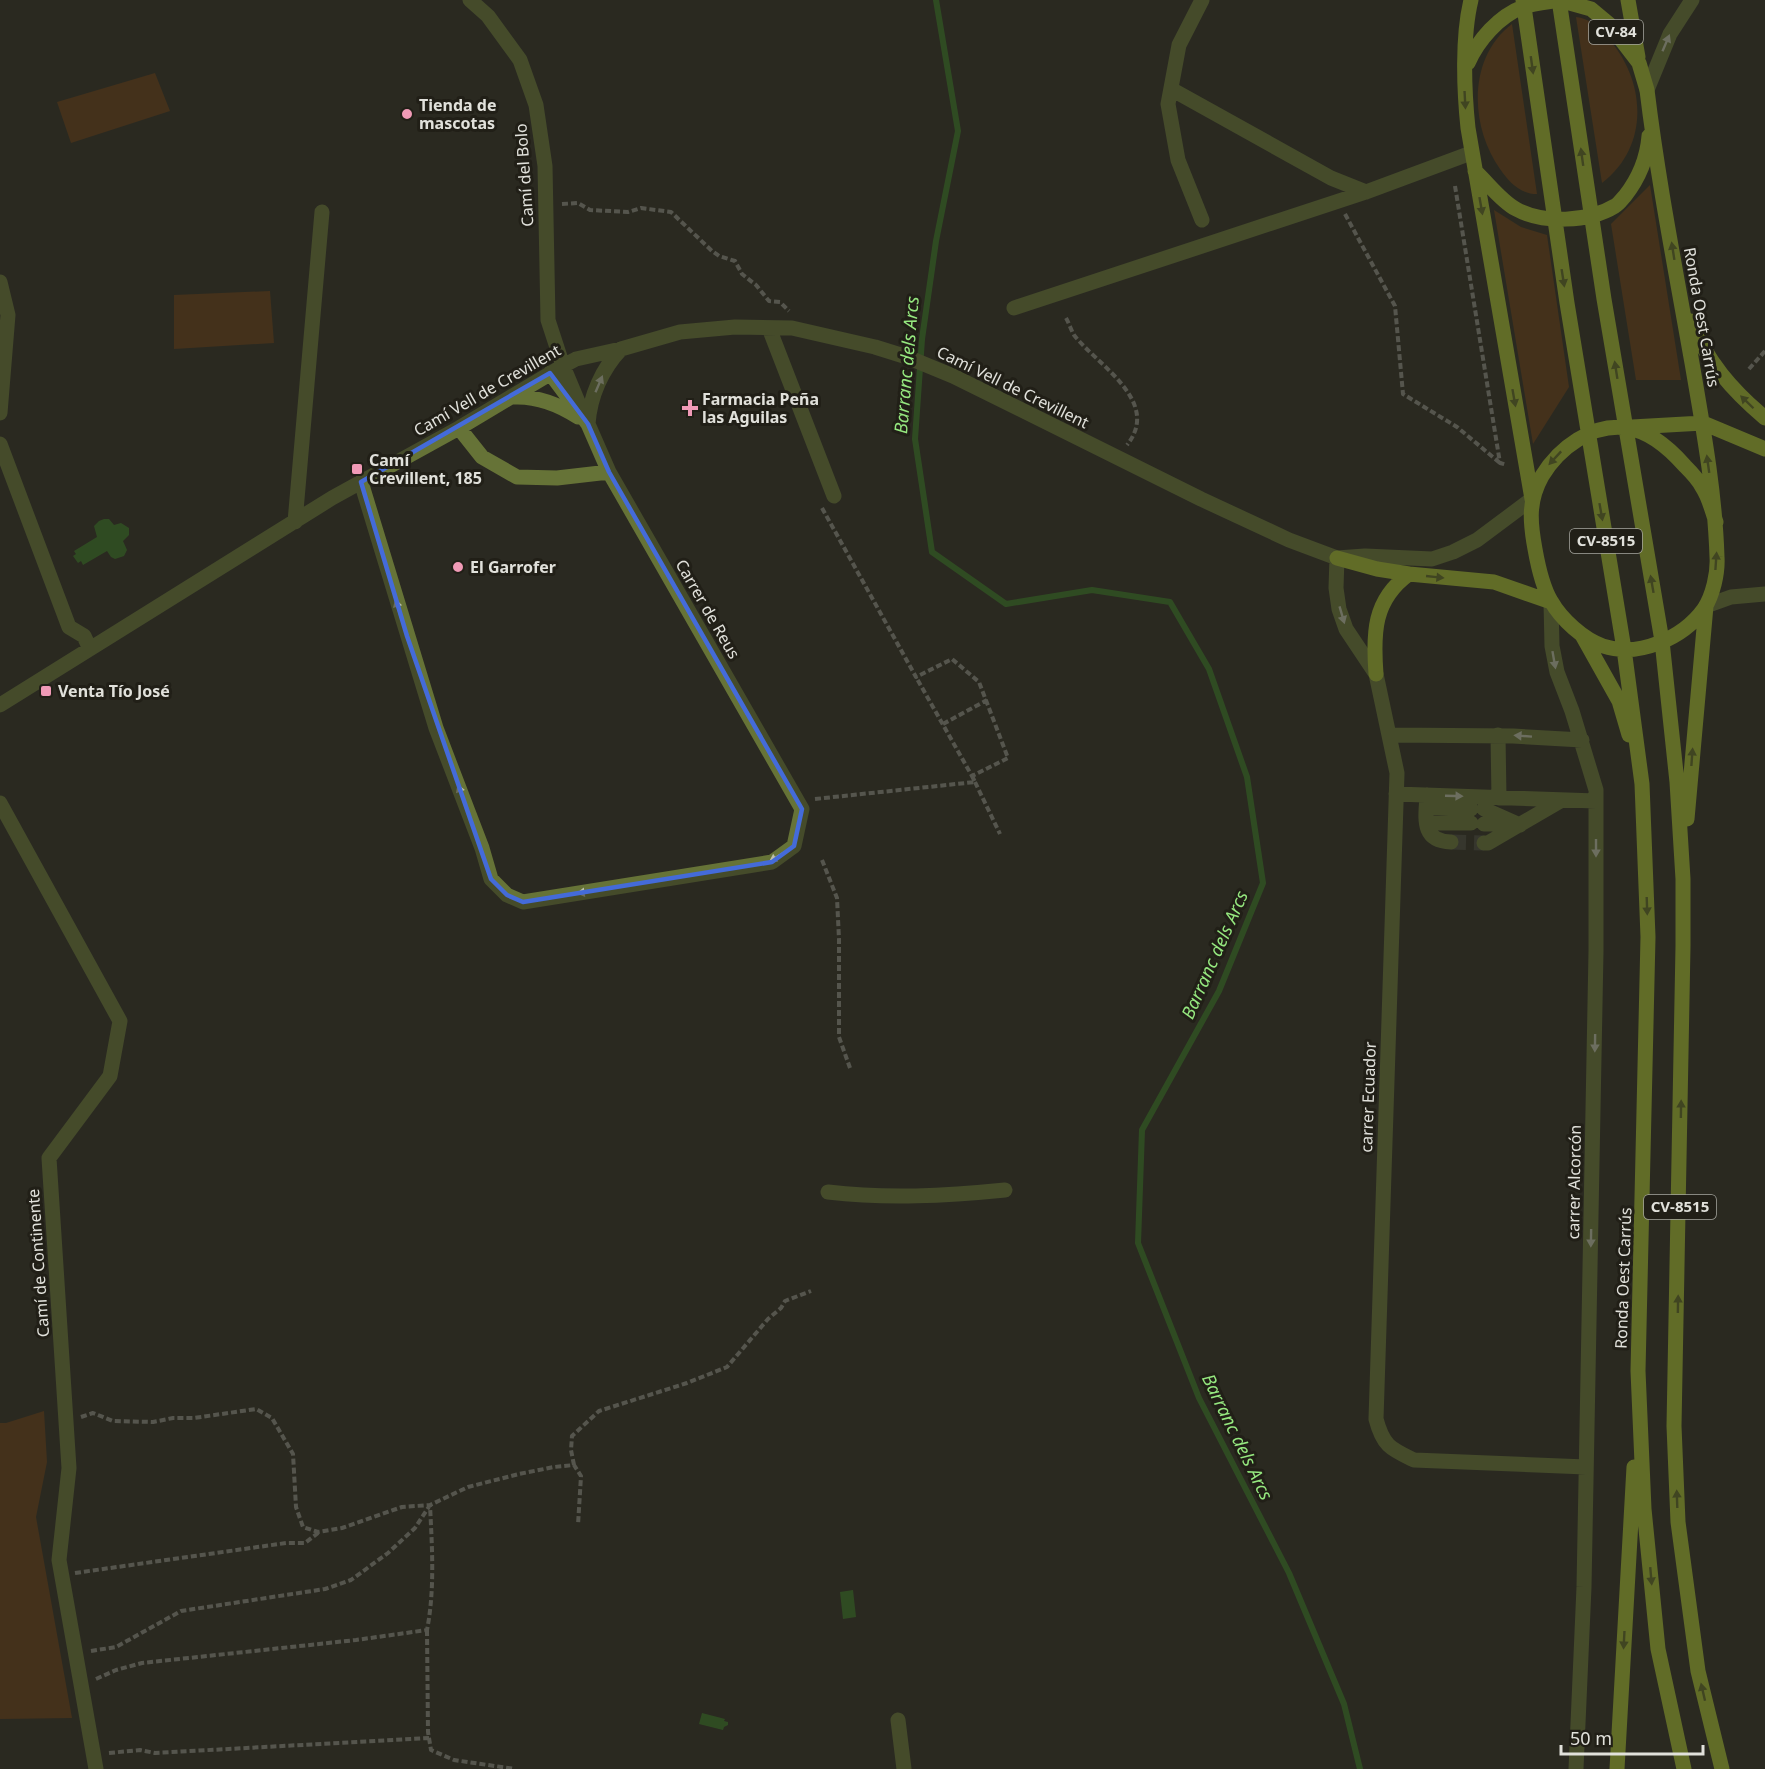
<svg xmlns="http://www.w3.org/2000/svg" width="1765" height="1769" font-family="'Noto Sans',sans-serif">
  <rect width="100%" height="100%" fill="#2a2921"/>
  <path fill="#643a15" d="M 1576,17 C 1589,18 1598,27 1606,36 C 1646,78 1651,146 1602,183 Z
    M 1512,24 L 1537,194 C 1520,194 1509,182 1500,169 C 1470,127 1467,58 1512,24 Z
    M 155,73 L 170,111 L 71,143 L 57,102 Z
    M 1650,185 L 1681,380 L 1636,380 L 1611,224 Z
    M 1494,210 L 1521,227 L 1547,235 L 1569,387 L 1533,444 Z
    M 270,291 L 274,343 L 174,349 L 174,295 Z
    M 44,1411 L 47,1462 L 36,1517 L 72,1718 L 0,1719 L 0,1423 L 6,1423 Z"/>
  <path fill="#377425" d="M 104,519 L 109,519 L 114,525 L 121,523 L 129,528 L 129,535 L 123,541 L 127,550 L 124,556 L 115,559 L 111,557 L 107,551 L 83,565 L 81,561 L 78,563 L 73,556 L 76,554 L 74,551 L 97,537 L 94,526 L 99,521 Z
    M 853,1590 L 856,1617 L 843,1619 L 840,1592 Z
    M 702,1713 L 725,1719 L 724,1721 L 728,1722 L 728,1725 L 724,1727 L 723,1730 L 699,1724 Z"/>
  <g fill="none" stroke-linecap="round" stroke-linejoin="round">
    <path stroke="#377425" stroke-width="6" d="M 936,0 L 958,131 L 936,241 L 922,339 L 915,439 L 932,552 L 1006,604 L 1092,590 L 1170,602 L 1209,669 L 1247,777 L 1263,883 L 1219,991 L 1142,1130 L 1138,1243 L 1199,1398 L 1289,1573 L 1344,1704 L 1360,1769"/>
    <path stroke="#45453d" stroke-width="15" stroke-dasharray="15 8" stroke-linecap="butt" d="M 1451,842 L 1484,843"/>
    <path stroke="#8b8a84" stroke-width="4" stroke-dasharray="6 3" stroke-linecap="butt" d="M 1455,186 L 1500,463 L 1507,465
      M 562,204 L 578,203 L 590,210 L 628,212 L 641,208 L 671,212 L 712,251 L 719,256 L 735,261 L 742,274 L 756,285 L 769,301 L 780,302 L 789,311
      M 1345,214 L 1395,306 L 1403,394 L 1457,427 L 1500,463
      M 1066,318 C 1069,323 1071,330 1074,335 C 1097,365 1162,401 1127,445
      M 1749,369 L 1765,351
      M 822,508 L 916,677 L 952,659 L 979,682 L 1008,758 L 972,776 L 916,677
      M 943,724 L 987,700
      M 975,782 L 1000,834
      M 815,799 L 975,782 L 972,776
      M 822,860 L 837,898 L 839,939 L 839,1037 L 850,1068
      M 81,1417 L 93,1413 L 113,1421 L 153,1422 L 173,1418 L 194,1418 L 256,1409 L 272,1418 L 293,1454 L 296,1507 L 303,1527 L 318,1532 L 342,1528 L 402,1507 L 430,1505 L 468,1487 L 519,1474 L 554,1467 L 574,1465 L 581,1476 L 578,1525
      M 574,1465 L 571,1450 L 572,1436 L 599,1411 L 687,1383 L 727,1367 L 768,1319 L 781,1308 L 785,1301 L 811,1291
      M 75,1573 L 286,1543 L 305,1543 L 318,1533
      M 427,1630 L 428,1732 L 431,1750 L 454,1760 L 515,1769
      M 91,1651 L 116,1647 L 181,1611 L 325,1589 L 351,1580 L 388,1553 L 415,1528 L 430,1505
      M 96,1679 L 116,1670 L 142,1663 L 356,1640 L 427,1630 C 435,1589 432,1547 430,1505
      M 109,1753 L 140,1750 L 155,1753 L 429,1738"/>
    <path stroke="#667337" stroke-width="15" d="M 470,0 L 488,16 L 520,60 L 536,105 L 545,166 L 548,320 L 563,366 L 578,402
      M 1202,0 L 1179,45 L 1168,104 L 1178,160 L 1202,220
      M 1171,89 L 1331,178 L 1366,192
      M 1647,90 L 1670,34 L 1692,0
      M 0,282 L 8,315 L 0,413
      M 1014,308 L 1366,192 L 1471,153
      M 769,328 L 834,496
      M 514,397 C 538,396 558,404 578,417
      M 588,424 C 590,396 602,369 621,349
      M 459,428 L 482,457 L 517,477 L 557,478 L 609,472
      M 0,444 L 69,627 L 84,636 L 90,649
      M 361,482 L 436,728 L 482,848 L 491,879 L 507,895 L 523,902 L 772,862 L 794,846 L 802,809 L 609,472 L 588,424 L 550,373
      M 295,522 L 322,212
      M 1337,558 L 1336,588 L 1339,609 L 1346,629 L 1376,674 L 1397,773 L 1376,1419 C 1383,1446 1391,1449 1414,1460 L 1586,1467
      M 1551,602 L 1552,646 L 1557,672 L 1572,711 L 1596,790 L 1596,951 L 1584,1587 L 1576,1769
      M 1706,606 L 1731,597 L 1765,594
      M 0,705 L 332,498 L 459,428 L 563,366 L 576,359 L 621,349 L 680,332 L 735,327 L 792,328 L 875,347 L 907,357 L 953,376 L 1201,499 L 1289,540 L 1337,558 L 1365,556 L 1432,559 L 1453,552 L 1477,540 L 1532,499
      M 1389,735 L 1513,736 L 1582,740
      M 1498,735 L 1499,798
      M 1396,794 L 1596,801
      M 1427,795 C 1426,817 1420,841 1451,842
      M 0,803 L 120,1021 L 110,1076 L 49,1158 L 69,1468 L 59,1560 L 96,1769
      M 1427,807 L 1471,809
      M 1484,809 L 1520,825
      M 1427,823 L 1471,823
      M 1484,824 L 1514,824
      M 1484,843 L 1488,843 L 1562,800
      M 828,1192 C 887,1199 945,1196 1005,1190
      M 898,1720 L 904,1769"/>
    <path stroke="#a4bc30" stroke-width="15" d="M 1471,0 C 1462,37 1464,90 1468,128 L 1532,499
      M 1523,0 L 1567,303 L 1624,649 L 1642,784 L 1648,937 L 1638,1371 L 1644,1509 L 1658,1649 L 1684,1769
      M 1559,0 L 1604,299 L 1662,641 L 1677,782 L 1683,879 L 1683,946 L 1674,1426 L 1678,1522 L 1698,1671 L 1722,1769
      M 1559,0 L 1591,9 L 1609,24 L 1639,63 L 1647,90 C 1658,181 1676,272 1692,363 C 1703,427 1715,492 1717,557 C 1718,573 1713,595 1704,609 C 1683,638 1639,658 1603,646 C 1584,640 1561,619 1551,601 C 1542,586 1538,566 1535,549 C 1530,522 1528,501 1542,476 C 1559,448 1592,423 1627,428 C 1650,431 1670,449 1685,466 C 1691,472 1698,479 1702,487 C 1709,497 1712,511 1716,522
      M 1628,0 L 1638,57
      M 1468,63 C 1478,40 1499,16 1523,7 C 1534,3 1548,2 1560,0
      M 1475,171 C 1488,183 1501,201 1516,209 C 1543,224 1589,222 1615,206 C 1619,204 1622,199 1625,196 C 1639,178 1647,160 1649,136
      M 1691,321 C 1706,361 1733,391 1765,418
      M 1632,427 L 1703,423 L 1765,449
      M 1337,558 L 1377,569 L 1409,574 L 1494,582 L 1551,602
      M 1582,635 L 1619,701 L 1629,735
      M 1376,674 C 1373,634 1373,600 1409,574
      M 1687,819 L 1706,606
      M 1617,1769 L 1634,1467"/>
  </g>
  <defs><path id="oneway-solid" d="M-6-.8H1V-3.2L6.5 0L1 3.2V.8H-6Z" transform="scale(1.5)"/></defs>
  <g fill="#bcc0aa">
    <use href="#oneway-solid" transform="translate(1666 43) rotate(-67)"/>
    <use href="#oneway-solid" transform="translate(599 384) rotate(-67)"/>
    <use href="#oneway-solid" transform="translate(398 608) rotate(-107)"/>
    <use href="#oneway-solid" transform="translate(1342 615) rotate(74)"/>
    <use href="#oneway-solid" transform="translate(1554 660) rotate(80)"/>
    <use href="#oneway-solid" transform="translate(1523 736) rotate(-176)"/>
    <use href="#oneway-solid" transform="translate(461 793) rotate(-111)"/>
    <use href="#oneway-solid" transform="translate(1454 796) rotate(2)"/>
    <use href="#oneway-solid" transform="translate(1596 848) rotate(90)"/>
    <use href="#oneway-solid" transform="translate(777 857) rotate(148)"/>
    <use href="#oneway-solid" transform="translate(586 892) rotate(171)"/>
    <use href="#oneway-solid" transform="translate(1595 1043) rotate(91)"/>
    <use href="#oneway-solid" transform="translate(1591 1238) rotate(91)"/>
  </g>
  <g fill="#5c6622">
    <use href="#oneway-solid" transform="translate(1532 65) rotate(82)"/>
    <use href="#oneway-solid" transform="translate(1465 100) rotate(87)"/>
    <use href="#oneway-solid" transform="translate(1582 157) rotate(-98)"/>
    <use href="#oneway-solid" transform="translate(1481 206) rotate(80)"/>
    <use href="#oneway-solid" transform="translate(1673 251) rotate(-99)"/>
    <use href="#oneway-solid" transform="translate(1563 278) rotate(81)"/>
    <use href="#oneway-solid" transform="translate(1616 370) rotate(-99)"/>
    <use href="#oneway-solid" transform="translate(1514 398) rotate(80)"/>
    <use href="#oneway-solid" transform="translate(1747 402) rotate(-136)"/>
    <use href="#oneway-solid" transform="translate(1555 458) rotate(133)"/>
    <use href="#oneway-solid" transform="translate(1708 464) rotate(-98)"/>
    <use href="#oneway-solid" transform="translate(1601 512) rotate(80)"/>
    <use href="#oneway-solid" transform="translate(1716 561) rotate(-86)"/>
    <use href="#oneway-solid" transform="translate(1435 577) rotate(6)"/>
    <use href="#oneway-solid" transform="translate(1652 584) rotate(-100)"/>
    <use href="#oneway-solid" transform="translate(1692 757) rotate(-86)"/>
    <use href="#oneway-solid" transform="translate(1647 906) rotate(88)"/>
    <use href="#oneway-solid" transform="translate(1681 1109) rotate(-89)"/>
    <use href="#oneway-solid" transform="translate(1678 1304) rotate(-89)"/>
    <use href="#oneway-solid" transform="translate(1677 1499) rotate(-92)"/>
    <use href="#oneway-solid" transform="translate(1651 1576) rotate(85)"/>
    <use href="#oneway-solid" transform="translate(1624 1640) rotate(93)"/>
    <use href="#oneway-solid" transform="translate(1703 1692) rotate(-103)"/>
  </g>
  <path d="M0 0H1765V1769H0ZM 550,373 L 588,424 L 609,472 L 802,809 L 794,846 L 772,862 L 523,902 L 507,895 L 491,879 L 407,636 L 361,482 Z" fill="#2a2921" fill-opacity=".55" fill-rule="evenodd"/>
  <path fill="none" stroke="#446bd9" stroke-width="4.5" stroke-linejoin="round" d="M 550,373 L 588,424 L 609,472 L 802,809 L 794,846 L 772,862 L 523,902 L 507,895 L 491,879 L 407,636 L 361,482 Z"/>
  <g fill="#f09ab6" stroke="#211f17" stroke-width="2">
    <circle cx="407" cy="114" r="6"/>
    <path d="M687 399h6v6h6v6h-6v6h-6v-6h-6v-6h6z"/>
    <rect x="351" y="463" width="12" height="12" rx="3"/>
    <circle cx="458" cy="567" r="6"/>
    <rect x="40" y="685" width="12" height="12" rx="3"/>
  </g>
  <g text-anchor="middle" stroke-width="6" stroke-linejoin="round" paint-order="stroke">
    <g fill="#211f17" stroke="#a7a7a0" stroke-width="1.5">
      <rect x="1589" y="20" width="54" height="24" rx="4.5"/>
      <rect x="1570" y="529" width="72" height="24" rx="4.5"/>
      <rect x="1644" y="1195" width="72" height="24" rx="4.5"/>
    </g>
    <g font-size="15" font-weight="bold" fill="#e1e1db">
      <text x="1616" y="37">CV-84</text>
      <text x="1606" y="546">CV-8515</text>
      <text x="1680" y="1212">CV-8515</text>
    </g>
    <g font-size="16" font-weight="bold" fill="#e1e1db" stroke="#211f17" text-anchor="start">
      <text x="419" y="111">Tienda de<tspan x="419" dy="18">mascotas</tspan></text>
      <text x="702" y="405">Farmacia Peña<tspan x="702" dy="18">las Aguilas</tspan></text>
      <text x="369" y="466">Camí<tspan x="369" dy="18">Crevillent, 185</tspan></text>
      <text x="470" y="573">El Garrofer</text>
      <text x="58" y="697">Venta Tío José</text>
    </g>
    <g font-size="16" fill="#e1e1db" stroke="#211f17">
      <text transform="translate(524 175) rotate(-94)" y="6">Camí del Bolo</text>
      <text transform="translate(1702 317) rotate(80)" y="6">Ronda Oest Carrús</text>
      <text transform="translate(1013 387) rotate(26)" y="6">Camí Vell de Crevillent</text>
      <text transform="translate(487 390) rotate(-30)" y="6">Camí Vell de Crevillent</text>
      <text transform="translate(708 609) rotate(60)" y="6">Carrer de Reus</text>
      <text transform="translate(1368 1097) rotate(-88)" y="6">carrer Ecuador</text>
      <text transform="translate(1574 1182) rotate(-89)" y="6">carrer Alcorcón</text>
      <text transform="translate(38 1263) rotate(-94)" y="6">Camí de Continente</text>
      <text transform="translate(1623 1278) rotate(-88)" y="6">Ronda Oest Carrús</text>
    </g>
    <g font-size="18" font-style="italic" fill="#95e77f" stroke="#211f17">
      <text transform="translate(907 365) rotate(-85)" y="6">Barranc dels Arcs</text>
      <text transform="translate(1215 955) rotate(-66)" y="6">Barranc dels Arcs</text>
      <text transform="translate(1237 1437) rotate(64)" y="6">Barranc dels Arcs</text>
    </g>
  </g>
  <path d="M1561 1745v9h142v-9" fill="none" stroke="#e1e1db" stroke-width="3"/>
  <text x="1570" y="1745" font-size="18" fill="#e1e1db" stroke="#211f17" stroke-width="4.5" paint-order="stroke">50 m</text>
</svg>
